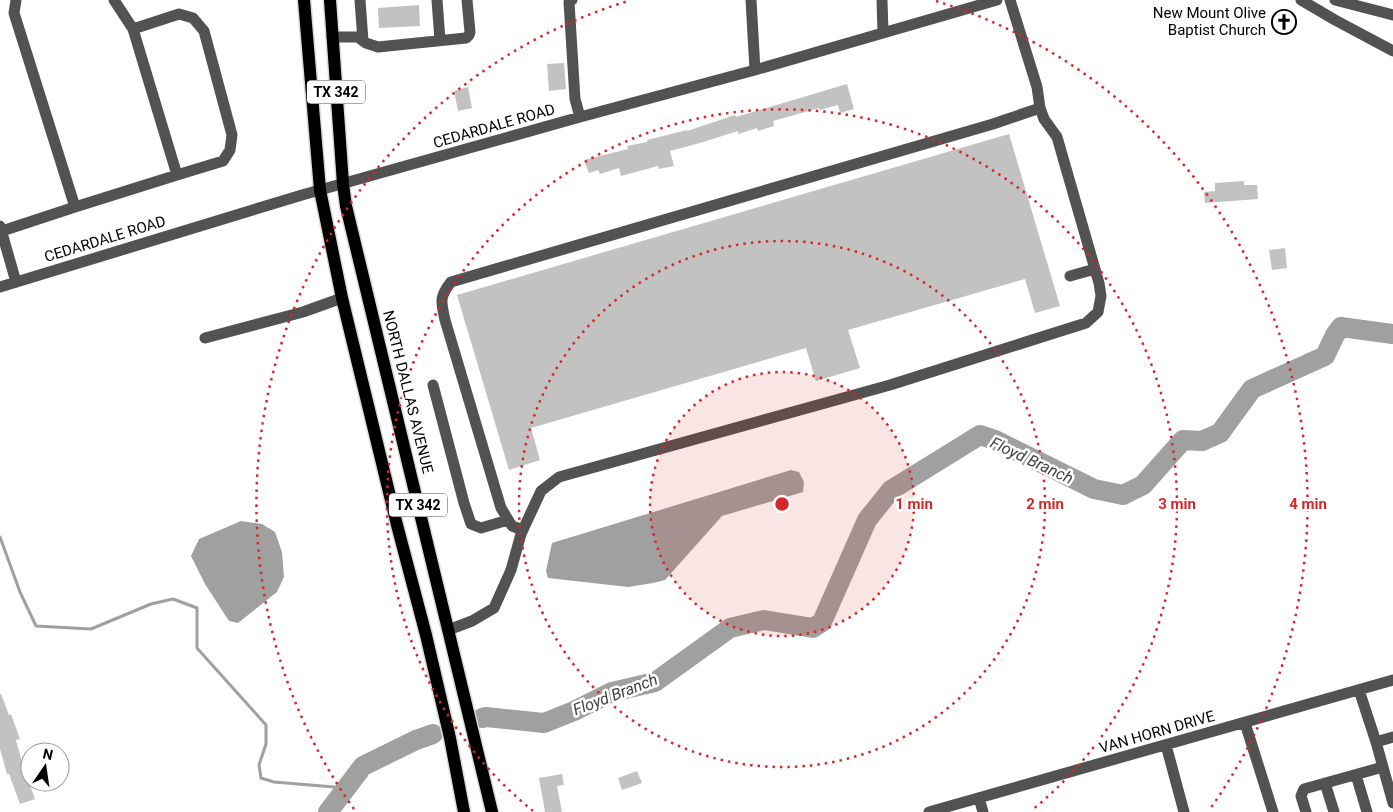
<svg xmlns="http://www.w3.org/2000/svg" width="1393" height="812" font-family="Roboto,sans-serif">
  <rect width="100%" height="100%" fill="#fff"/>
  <path fill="#a0a0a0" d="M 791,470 L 799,472 L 804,482 L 803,492 L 722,516 L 665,580 L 653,583 L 628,587 L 548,578 L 546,571 L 552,543 Z
    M 241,521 L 262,524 L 275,532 L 282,552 L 284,577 L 277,592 L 238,623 L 229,621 L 205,584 L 191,556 L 199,539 Z"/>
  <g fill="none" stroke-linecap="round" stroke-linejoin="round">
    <path stroke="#a0a0a0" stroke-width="3" d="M 0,537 L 20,592 L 36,626 L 91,629 L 151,604 L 173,599 L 197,608 L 197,648 L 266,725 L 266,744 L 259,765 L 261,778 L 274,782 L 346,788"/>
    <path stroke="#a0a0a0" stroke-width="20" d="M 482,718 L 486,717 L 544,723 L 574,711 L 612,692 L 655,682 L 730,628 L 764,620 L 813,628 L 822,622 L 867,520 L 891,490 L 980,435 L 995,440 L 1094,489 L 1123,495 L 1143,485 L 1183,440 L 1202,441 L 1220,433 L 1252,389 L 1325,356 L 1335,335 L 1341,327 L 1393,334
      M 328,812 L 363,766 L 416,740 L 433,734"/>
  </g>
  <path fill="#c2c2c2" d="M 419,5 L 420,26 L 379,28 L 378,8 Z
    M 564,63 L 566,89 L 549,91 L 547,64 Z
    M 847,84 L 854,109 L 840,113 L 838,105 L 820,110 L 819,108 L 773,121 L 774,126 L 758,131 L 757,128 L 738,134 L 738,131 L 700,143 L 670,151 L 674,166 L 659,169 L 658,166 L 621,176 L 619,168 L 600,174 L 598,170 L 589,173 L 584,160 L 628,149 L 627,146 L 647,142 L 647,140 L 687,130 L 687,131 L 735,115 L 736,117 L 763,109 Z
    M 468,87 L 472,108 L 458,111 L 454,91 Z
    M 1009,134 L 1060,306 L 1035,313 L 1025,279 L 848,330 L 860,368 L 816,381 L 806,348 L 531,428 L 540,460 L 509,470 L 457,295 Z
    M 1244,181 L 1244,185 L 1257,185 L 1258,199 L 1205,203 L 1204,192 L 1215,191 L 1215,183 Z
    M 1285,248 L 1287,268 L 1272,270 L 1269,250 Z
    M 0,694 L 1,694 L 9,715 L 11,714 L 20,739 L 16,740 L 24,769 L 35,799 L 20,804 L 9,774 L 7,774 L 0,749 Z
    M 637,771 L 642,783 L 622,790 L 618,778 Z
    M 562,774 L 564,785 L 557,786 L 562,812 L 545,812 L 539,778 Z"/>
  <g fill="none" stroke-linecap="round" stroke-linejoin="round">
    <defs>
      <path id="major" d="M 304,0 L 320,190 L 342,298 L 397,525 L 426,635 L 450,738 L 464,812
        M 330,0 L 343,184 L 346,206 L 492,812"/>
    </defs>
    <use href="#major" stroke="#dbdbdb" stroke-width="15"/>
    <path stroke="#525252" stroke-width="11" d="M 16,0 L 14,13 L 75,207 L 177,175 L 133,29 L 114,0
      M 360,0 L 363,41
      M 437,0 L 440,40
      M 572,0 L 569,2 L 575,99 L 580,117
      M 751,0 L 755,70
      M 882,0 L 883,33
      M 1010,0 L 1037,87 L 1040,108
      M 1301,0 L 1335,20 L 1393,51
      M 1335,0 L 1393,15
      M 133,29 L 179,14 L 193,18 L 204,31 L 232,135 L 230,150 L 223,161 L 177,175
      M 332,37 L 358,37 L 366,43 L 378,47 L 466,38 L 469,35 L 470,32 L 467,0
      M 0,226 L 16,282
      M 2,231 L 75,207
      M 1070,276 L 1095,269
      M 0,287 L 302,195 L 580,117 L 755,70 L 997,0
      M 205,338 L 303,312 L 342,298
      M 433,385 L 464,503 L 471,524 L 481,528 L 508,520
      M 448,630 L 472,621 L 494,608 L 511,570 L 521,534 L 541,491 L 559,477 L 890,385 L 1086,323 L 1098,312 L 1101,296 L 1099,283 L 1057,137 L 1044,119 L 1040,108 L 993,124 L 451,282 C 439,297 441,302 445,320 L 501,508 L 512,526 L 523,530
      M 1359,690 L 1376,742 L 1393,803
      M 1245,723 L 1273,812
      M 1376,742 L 1393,737
      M 1166,745 L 1184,812
      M 1356,775 L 1367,812
      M 1325,783 L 1334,812
      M 979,798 L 983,812
      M 929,812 L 1393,680
      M 1306,812 L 1301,796 L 1304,789 L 1383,767"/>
    <use href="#major" stroke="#000" stroke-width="12"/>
  </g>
  <circle cx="782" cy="504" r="132" fill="#d62828" fill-opacity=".12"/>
  <g fill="none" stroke="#d62828" stroke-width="2.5" stroke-dasharray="2.5 5">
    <circle cx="782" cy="504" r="132"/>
    <circle cx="782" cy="504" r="263"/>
    <path d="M533 811A395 395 0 1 1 1031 811"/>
    <path d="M354 809A526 526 0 0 1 628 1M936 1A526 526 0 0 1 1210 809"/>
  </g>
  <defs>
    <symbol id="church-ring" viewBox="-11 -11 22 22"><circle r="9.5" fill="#fff" stroke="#000" stroke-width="1.5"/><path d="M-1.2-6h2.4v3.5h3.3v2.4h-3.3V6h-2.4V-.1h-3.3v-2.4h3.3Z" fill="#000"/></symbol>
  </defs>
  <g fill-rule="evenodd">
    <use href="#church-ring" x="1270" y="8" width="28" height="28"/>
  </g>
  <g text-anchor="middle" stroke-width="5" stroke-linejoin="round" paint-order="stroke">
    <g fill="#fff" stroke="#4c4c4c" stroke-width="1">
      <rect x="307" y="80.5" width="58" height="23" rx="4"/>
      <rect x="389" y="493.5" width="58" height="23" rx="4"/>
    </g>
    <g font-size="14" font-weight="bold" fill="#000">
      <text x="336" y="97">TX 342</text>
      <text x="418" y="510">TX 342</text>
    </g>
    <g font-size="15" fill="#000" stroke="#fff" text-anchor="end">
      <text x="1266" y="18">New Mount Olive<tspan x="1266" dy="17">Baptist Church</tspan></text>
    </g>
    <g font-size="15" fill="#000" stroke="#fff">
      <text transform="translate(494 126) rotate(-16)" y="5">CEDARDALE ROAD</text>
      <text transform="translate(105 239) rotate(-17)" y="5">CEDARDALE ROAD</text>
      <text transform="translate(408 392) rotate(76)" y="5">NORTH DALLAS AVENUE</text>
      <text transform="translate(1157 732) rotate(-16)" y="5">VAN HORN DRIVE</text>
    </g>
    <g font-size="16" font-style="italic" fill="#414141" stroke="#fff">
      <text transform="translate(1032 460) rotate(25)" y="6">Floyd Branch</text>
      <text transform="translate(615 694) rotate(-21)" y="6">Floyd Branch</text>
    </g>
  </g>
  <circle cx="782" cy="504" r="8" fill="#d62828" stroke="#fff" stroke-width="2.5"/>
  <g font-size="15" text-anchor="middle" font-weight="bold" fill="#d62828" stroke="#fff" stroke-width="5" stroke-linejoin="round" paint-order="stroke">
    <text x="914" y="509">1 min</text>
    <text x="1045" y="509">2 min</text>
    <text x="1177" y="509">3 min</text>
    <text x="1308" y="509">4 min</text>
  </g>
  <g transform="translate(45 767) rotate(13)"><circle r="24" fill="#ffffff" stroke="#999999"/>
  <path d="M0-4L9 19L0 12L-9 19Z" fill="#000000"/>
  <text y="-8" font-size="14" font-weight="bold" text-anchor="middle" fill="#000000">N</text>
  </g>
</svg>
